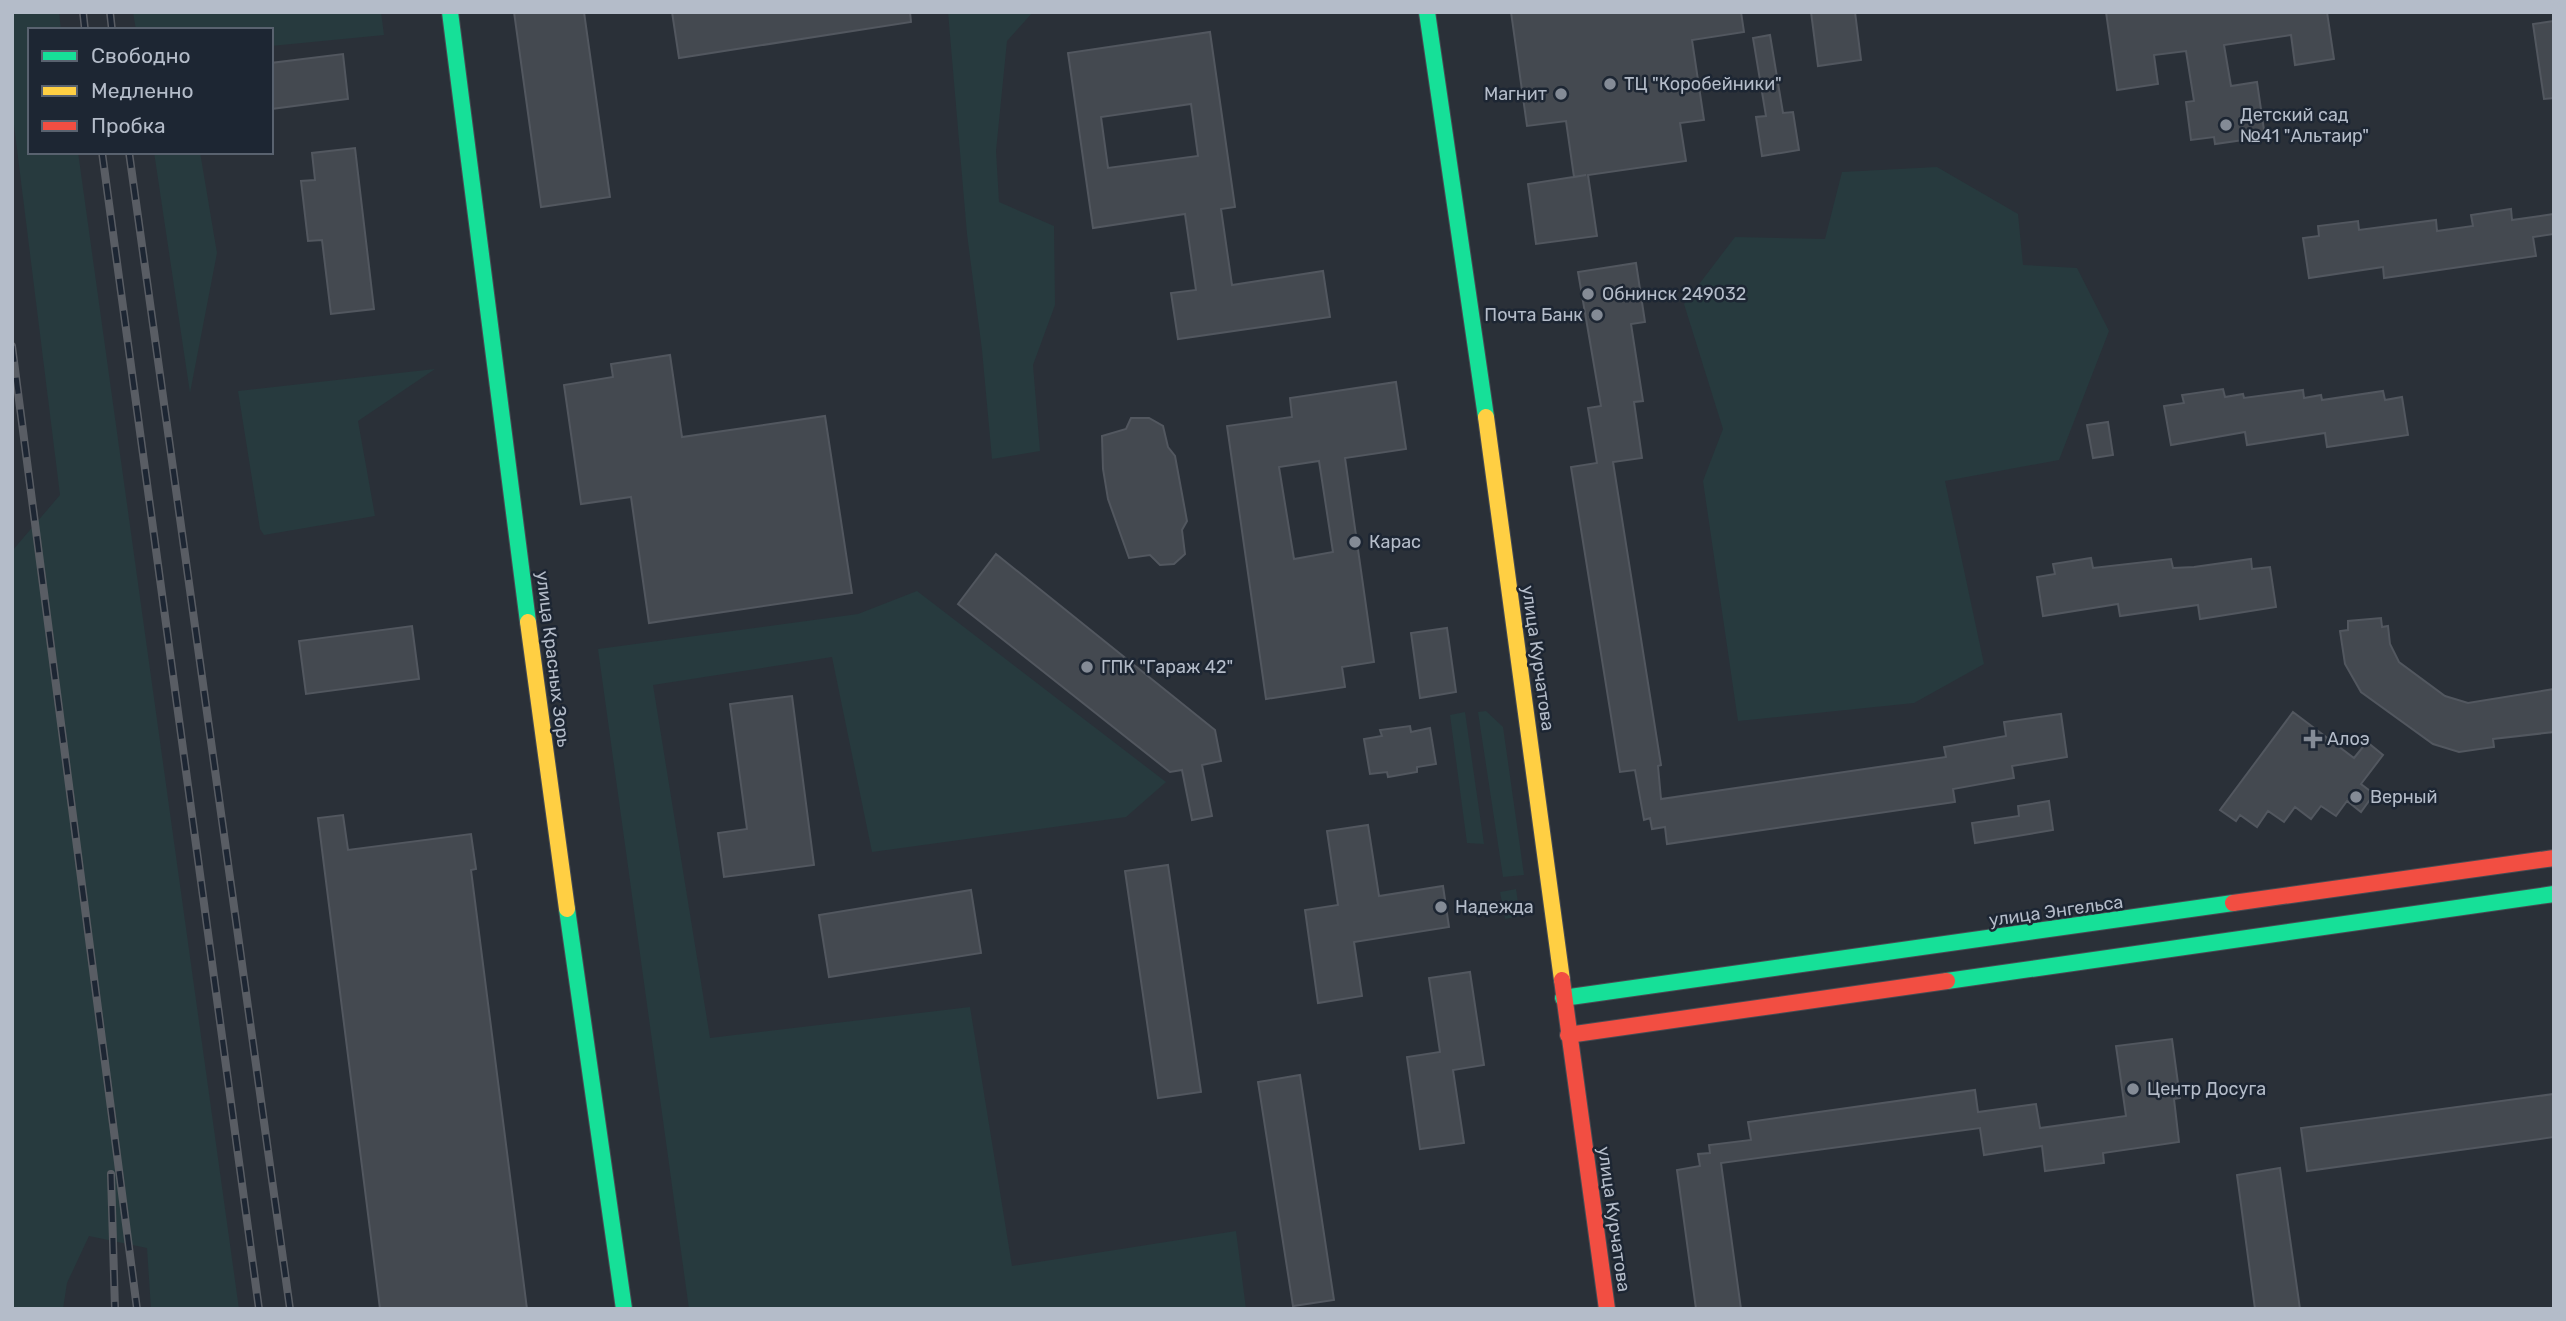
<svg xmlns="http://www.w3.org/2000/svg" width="2566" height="1321" font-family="Rubik,sans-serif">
  <rect width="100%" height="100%" fill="#2a3038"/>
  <path fill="#273a3e" d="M 12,12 L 59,12 L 61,30 L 30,30 L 30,152 L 78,152 L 239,1309 L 151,1309 L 147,1248 L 89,1236 L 67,1283 L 63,1309 L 12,1309 L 12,551 L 60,495 L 12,109 Z
    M 133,12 L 381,12 L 384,35 L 271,46 L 271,30 L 136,30 Z
    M 948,12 L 1033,12 L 1007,41 L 996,151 L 999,202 L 1054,226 L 1055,305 L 1033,365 L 1040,451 L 992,459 L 982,350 L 967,234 Z
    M 154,152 L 200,152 L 217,253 L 190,393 Z
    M 1937,167 L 2018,214 L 2023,265 L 2077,268 L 2109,331 L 2059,460 L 1945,481 L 1984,664 L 1914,703 L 1738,721 L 1703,481 L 1723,429 L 1684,304 L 1735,237 L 1825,239 L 1842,172 Z
    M 435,369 L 358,421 L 375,516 L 264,535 L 260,529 L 238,391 Z
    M 917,591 L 1166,782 L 1126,817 L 872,852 L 832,657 L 653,685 L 710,1038 L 970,1007 L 1012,1266 L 1236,1231 L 1246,1309 L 689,1309 L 598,649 L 858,614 Z
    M 1486,711 L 1503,727 L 1524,875 L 1503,877 L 1478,712 Z
    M 1465,712 L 1484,844 L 1467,843 L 1450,715 Z
    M 1516,889 L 1520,916 L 1505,919 L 1500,892 Z"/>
  <path fill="#444950" stroke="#52575f" stroke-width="2" fill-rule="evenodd" d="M 514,12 L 584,12 L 610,197 L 541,207 Z
    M 672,12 L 910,12 L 911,22 L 679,58 Z
    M 1511,12 L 1741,12 L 1744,32 L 1692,40 L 1704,120 L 1680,123 L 1686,161 L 1588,175 L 1597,236 L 1536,244 L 1528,184 L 1586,175 L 1574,177 L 1566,121 L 1527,126 Z
    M 1811,12 L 1855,12 L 1861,60 L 1818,66 Z
    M 2106,12 L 2327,12 L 2334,59 L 2295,65 L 2291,35 L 2224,45 L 2231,86 L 2257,82 L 2265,137 L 2215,144 L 2214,137 L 2191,140 L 2186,102 L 2194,101 L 2186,51 L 2154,55 L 2158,84 L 2117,90 Z
    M 2554,21 L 2554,98 L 2544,99 L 2533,24 Z
    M 1210,32 L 1235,207 L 1221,209 L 1232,285 L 1323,271 L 1330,317 L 1178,339 L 1171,293 L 1196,290 L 1185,214 L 1093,228 L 1068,53 ZM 1191,104 L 1198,156 L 1108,168 L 1101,117 Z
    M 1770,35 L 1783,113 L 1793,112 L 1799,150 L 1762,156 L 1756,117 L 1766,116 L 1753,38 Z
    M 343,54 L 348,99 L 271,109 L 271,63 Z
    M 355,148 L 374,309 L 331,314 L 322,240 L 308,241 L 301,181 L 315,180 L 312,153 Z
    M 2511,209 L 2512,220 L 2554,214 L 2554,234 L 2533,237 L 2536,256 L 2384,278 L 2383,267 L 2309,278 L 2303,238 L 2319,236 L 2318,226 L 2358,221 L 2359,230 L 2436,220 L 2437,231 L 2473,226 L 2471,215 Z
    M 1636,263 L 1645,322 L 1631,324 L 1643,401 L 1634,402 L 1642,458 L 1613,462 L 1661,765 L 1658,766 L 1661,799 L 1946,757 L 1944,747 L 2006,736 L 2004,722 L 2061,714 L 2067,757 L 2012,766 L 2014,778 L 1953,789 L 1955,802 L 1667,844 L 1665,827 L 1652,829 L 1650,818 L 1644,820 L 1635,770 L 1620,772 L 1571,467 L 1597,463 L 1588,408 L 1601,406 L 1578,272 Z
    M 670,355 L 682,437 L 825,416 L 852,593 L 649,623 L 631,497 L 581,504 L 564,385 L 613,377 L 611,364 Z
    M 1396,382 L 1406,449 L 1345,458 L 1374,662 L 1342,667 L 1345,687 L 1266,699 L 1227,426 L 1292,417 L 1290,398 ZM 1319,461 L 1333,552 L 1294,559 L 1279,467 Z
    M 2223,389 L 2225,397 L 2243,394 L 2244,398 L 2303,390 L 2304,398 L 2321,395 L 2322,400 L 2383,391 L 2385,400 L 2402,397 L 2408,435 L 2327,447 L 2325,433 L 2247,445 L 2245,432 L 2171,445 L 2164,406 L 2184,403 L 2182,395 Z
    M 1131,418 L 1149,418 L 1163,426 L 1168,447 L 1175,456 L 1187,521 L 1182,530 L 1185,554 L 1174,564 L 1160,565 L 1150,555 L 1129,558 L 1108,499 L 1103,469 L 1102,436 L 1126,429 Z
    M 2108,422 L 2113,455 L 2093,458 L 2087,425 Z
    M 996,554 L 1215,730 L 1221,761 L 1202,765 L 1212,816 L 1192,820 L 1182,770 L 1170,772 L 958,604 Z
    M 2091,558 L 2093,568 L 2171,559 L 2173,568 L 2194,567 L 2251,559 L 2252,569 L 2270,567 L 2276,607 L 2200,619 L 2198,605 L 2120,616 L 2118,604 L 2043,616 L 2037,577 L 2055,574 L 2053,564 Z
    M 2381,618 L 2382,627 L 2388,626 L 2390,644 L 2399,662 L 2445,696 L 2468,703 L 2554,689 L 2554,732 L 2493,739 L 2494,747 L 2459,752 L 2433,744 L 2361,692 L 2345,664 L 2340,631 L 2348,630 L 2348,621 Z
    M 412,626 L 419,679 L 306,694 L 299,641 Z
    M 1447,628 L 1456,692 L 1420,698 L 1411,633 Z
    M 792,696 L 814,865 L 724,877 L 718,833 L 747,829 L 730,704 Z
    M 2293,712 L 2354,758 L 2367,742 L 2383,755 L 2361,784 L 2374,794 L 2361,812 L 2347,801 L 2336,816 L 2321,806 L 2311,819 L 2295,807 L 2284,822 L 2268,811 L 2257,827 L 2240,815 L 2236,821 L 2220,810 Z
    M 1410,726 L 1411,732 L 1430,728 L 1436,764 L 1417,767 L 1417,772 L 1388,777 L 1387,772 L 1370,774 L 1364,739 L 1382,736 L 1380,730 Z
    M 2049,801 L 2053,830 L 1975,843 L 1972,823 L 2019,816 L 2018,806 Z
    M 343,815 L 348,850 L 471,834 L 476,869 L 471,870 L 527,1309 L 380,1309 L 318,818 Z
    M 1368,825 L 1379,896 L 1443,886 L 1449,927 L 1354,942 L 1362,996 L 1318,1003 L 1305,910 L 1338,905 L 1327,831 Z
    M 1168,865 L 1201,1092 L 1158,1098 L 1125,871 Z
    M 971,890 L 981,953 L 829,977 L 819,915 Z
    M 1470,972 L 1484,1065 L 1453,1070 L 1464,1143 L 1420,1149 L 1407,1057 L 1440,1052 L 1429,978 Z
    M 2172,1039 L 2180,1098 L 2174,1099 L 2179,1142 L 2103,1153 L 2104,1163 L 2045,1171 L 2042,1146 L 1984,1155 L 1980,1128 L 1721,1163 L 1741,1309 L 1696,1309 L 1677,1170 L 1700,1166 L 1698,1154 L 1710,1153 L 1709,1145 L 1751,1140 L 1748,1122 L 1975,1090 L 1978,1112 L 2036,1104 L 2040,1128 L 2126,1116 L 2116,1046 Z
    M 1300,1075 L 1334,1300 L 1293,1306 L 1258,1082 Z
    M 2554,1094 L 2554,1137 L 2307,1171 L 2301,1128 Z
    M 2280,1168 L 2300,1309 L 2255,1309 L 2237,1175 Z"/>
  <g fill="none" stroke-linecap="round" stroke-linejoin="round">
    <defs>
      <path id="fast" d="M 450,12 L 528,622
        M 1427,12 L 1486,417
        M 567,909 L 624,1309
        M 1947,981 L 2554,894
        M 1563,998 L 2233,903"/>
      <path id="slow" d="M 1486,417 L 1562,980
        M 528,622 L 567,909"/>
      <path id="jam" d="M 2233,903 L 2554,858
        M 1562,980 L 1607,1309
        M 1568,1035 L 1947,981"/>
    </defs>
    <use href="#fast" stroke="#484c53" stroke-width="18"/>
    <use href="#slow" stroke="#484c53" stroke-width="18"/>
    <use href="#jam" stroke="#484c53" stroke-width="18"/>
    <use href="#fast" stroke="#16e098" stroke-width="16"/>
    <use href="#slow" stroke="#ffcf43" stroke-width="16"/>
    <use href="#jam" stroke="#f24e42" stroke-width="16"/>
    <defs>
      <path id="rail" d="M 83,12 L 85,30
        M 110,12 L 112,30
        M 102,152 L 259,1309
        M 129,152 L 290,1309
        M 12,346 L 137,1309
        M 111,1174 L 115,1309"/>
    </defs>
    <use href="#rail" stroke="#595d64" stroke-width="8"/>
    <use href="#rail" stroke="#1d2633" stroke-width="5" stroke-dasharray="16" stroke-linecap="butt"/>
  </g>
  <g fill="#848b96" stroke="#1d2633" stroke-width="2.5">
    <circle cx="1610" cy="84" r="7"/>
    <circle cx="1561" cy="94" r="7"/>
    <circle cx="2226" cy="125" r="7"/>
    <circle cx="1588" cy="294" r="7"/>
    <circle cx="1597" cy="315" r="7"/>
    <circle cx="1355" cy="542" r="7"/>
    <circle cx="1087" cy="667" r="7"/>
    <path d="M2309.5 728.5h7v7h7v7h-7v7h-7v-7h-7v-7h7z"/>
    <circle cx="2356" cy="797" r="7"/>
    <circle cx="1441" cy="907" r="7"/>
    <circle cx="2133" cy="1089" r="7"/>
  </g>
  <g text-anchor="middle" stroke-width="5" stroke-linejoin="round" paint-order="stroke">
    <g font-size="18" fill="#b4bcc9" stroke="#1d2633" text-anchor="start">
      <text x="1624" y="90">ТЦ "Коробейники"</text>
      <text x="1547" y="100" text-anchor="end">Магнит</text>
      <text x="2240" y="121">Детский сад<tspan x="2240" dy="21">№41 "Альтаир"</tspan></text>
      <text x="1602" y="300">Обнинск 249032</text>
      <text x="1583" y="321" text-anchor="end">Почта Банк</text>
      <text x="1369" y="548">Карас</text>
      <text x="1101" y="673">ГПК "Гараж 42"</text>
      <text x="2327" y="745">Алоэ</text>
      <text x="2370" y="803">Верный</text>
      <text x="1455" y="913">Надежда</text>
      <text x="2147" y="1095">Центр Досуга</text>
    </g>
    <g font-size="18" fill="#b4bcc9" stroke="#1d2633">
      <text transform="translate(1538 658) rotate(82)" y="6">улица Курчатова</text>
      <text transform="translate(553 659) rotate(83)" y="6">улица Красных Зорь</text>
      <text transform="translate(2056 911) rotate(-8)" y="6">улица Энгельса</text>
      <text transform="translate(1614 1219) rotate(82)" y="6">улица Курчатова</text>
    </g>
  </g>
  <rect width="2566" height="1321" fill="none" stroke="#b4bcc9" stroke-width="28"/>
  <rect x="28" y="28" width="245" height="126" fill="#1d2633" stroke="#59626f" stroke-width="2"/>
  <rect x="42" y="51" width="35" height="10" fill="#16e098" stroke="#59626f" stroke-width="2"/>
  <text x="91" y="63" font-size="21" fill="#b4bcc9">Свободно</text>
  <rect x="42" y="86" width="35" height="10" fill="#ffcf43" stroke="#59626f" stroke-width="2"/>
  <text x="91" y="98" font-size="21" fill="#b4bcc9">Медленно</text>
  <rect x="42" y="121" width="35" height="10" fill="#f24e42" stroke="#59626f" stroke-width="2"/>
  <text x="91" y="133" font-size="21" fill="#b4bcc9">Пробка</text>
</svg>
